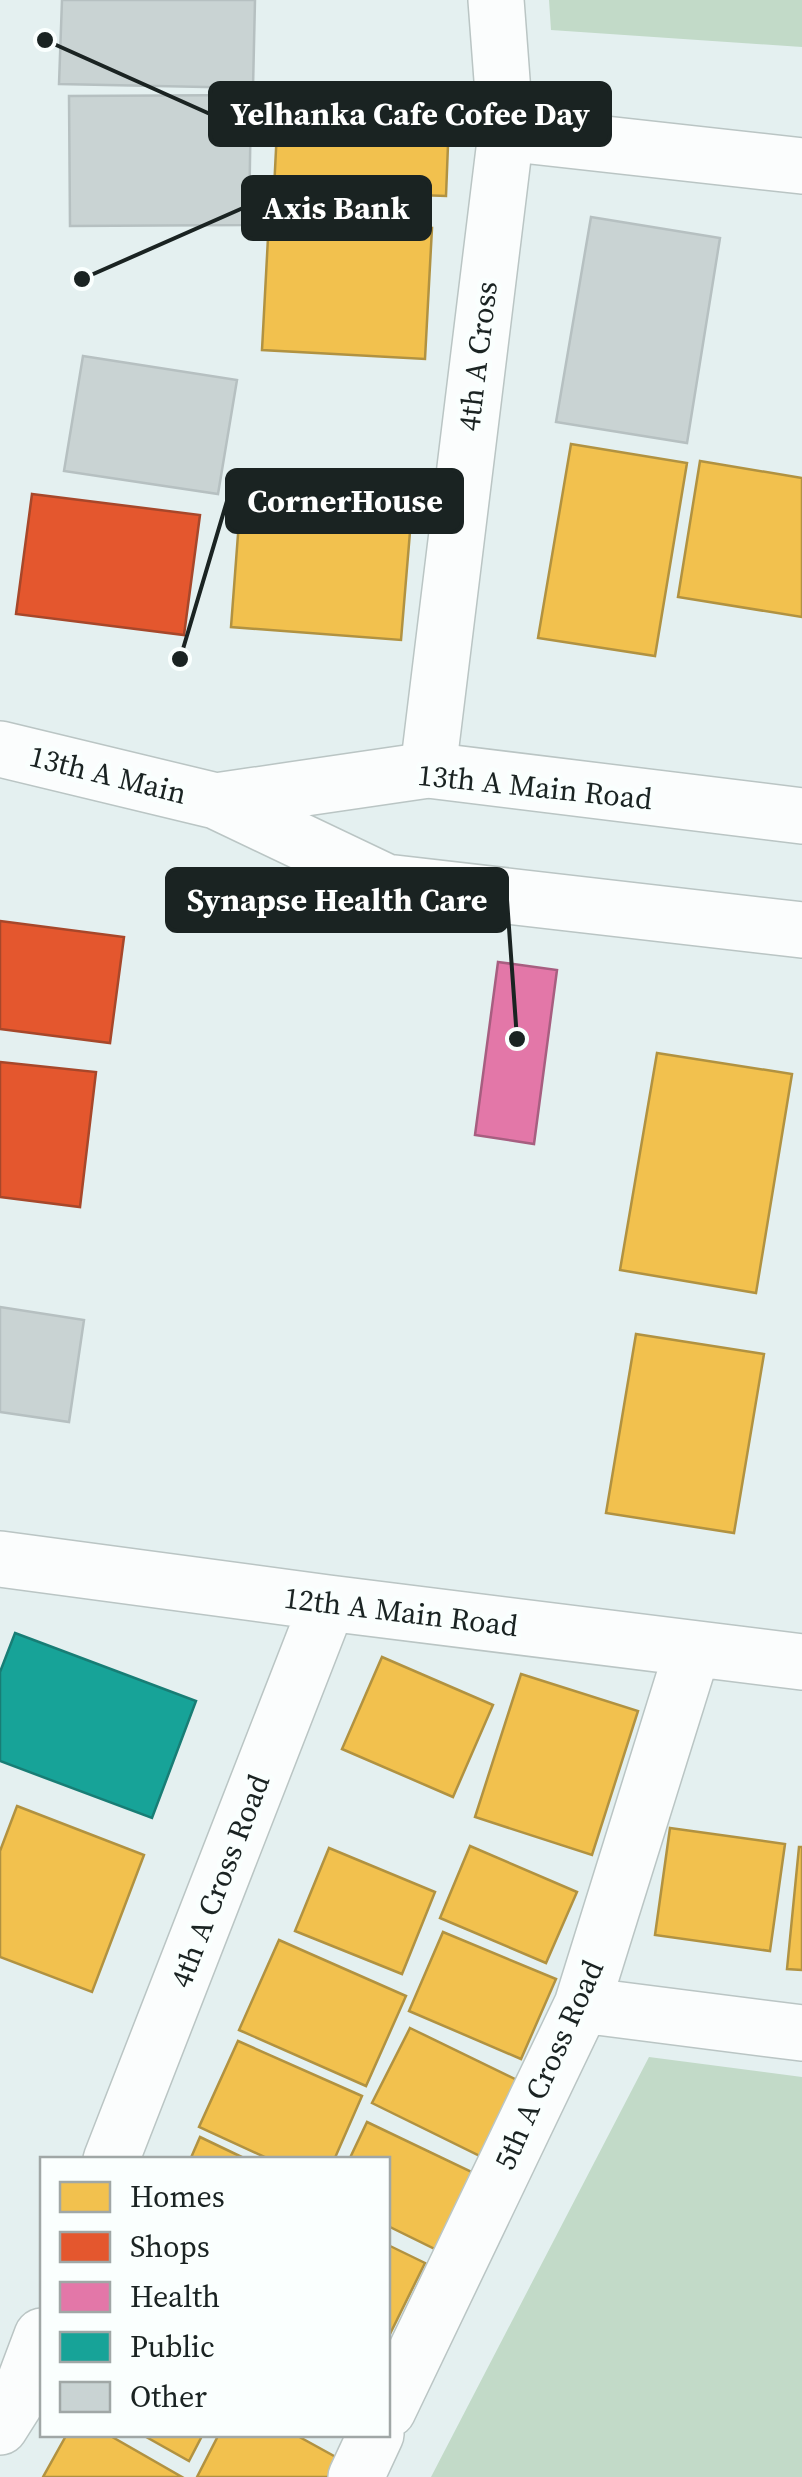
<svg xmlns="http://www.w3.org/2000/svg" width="802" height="2477" font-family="'Source Serif 4',serif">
  <rect width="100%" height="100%" fill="#e4f0f0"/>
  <path fill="#c2dac8" d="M 549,0 L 802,0 L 802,47 L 551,30 Z
    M 649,2057 L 802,2077 L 802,2477 L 431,2477 Z"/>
  <path fill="#f2c14e" stroke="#b19241" stroke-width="2.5" d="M 279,89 L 450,94 L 446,196 L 274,190 Z
    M 269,219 L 432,228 L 425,359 L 262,350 Z
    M 571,444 L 687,463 L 655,656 L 538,638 Z
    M 700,461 L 802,478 L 802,617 L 678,597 Z
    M 241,495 L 412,508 L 401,640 L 231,627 Z
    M 657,1053 L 792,1074 L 756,1293 L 620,1270 Z
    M 636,1334 L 764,1354 L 734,1533 L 606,1513 Z
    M 382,1657 L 493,1705 L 453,1797 L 342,1749 Z
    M 521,1674 L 638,1711 L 592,1855 L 475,1817 Z
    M 17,1806 L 144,1855 L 92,1992 L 0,1957 L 0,1851 Z
    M 670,1828 L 785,1844 L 770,1951 L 655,1935 Z
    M 470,1846 L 577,1892 L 546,1963 L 440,1918 Z
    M 799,1847 L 802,1847 L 802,1970 L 787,1969 Z
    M 329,1848 L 435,1892 L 402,1974 L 295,1931 Z
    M 443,1932 L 556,1979 L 521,2059 L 409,2011 Z
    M 279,1940 L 406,1996 L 366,2086 L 239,2030 Z
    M 410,2028 L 517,2080 L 480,2156 L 372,2103 Z
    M 238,2041 L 362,2096 L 334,2160 L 271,2160 L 199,2127 Z
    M 367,2122 L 476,2174 L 439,2251 L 388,2226 L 388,2160 L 349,2160 Z
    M 200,2137 L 248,2160 L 190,2160 Z
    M 388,2245 L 425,2263 L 388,2338 Z
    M 67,2434 L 107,2434 L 182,2477 L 43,2477 Z
    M 141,2434 L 203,2434 L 189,2461 Z
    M 219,2434 L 294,2434 L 343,2461 L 335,2477 L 197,2477 Z"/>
  <path fill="#e4572e" stroke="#a7472a" stroke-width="2.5" d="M 32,494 L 200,515 L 184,635 L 16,614 Z
    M 0,921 L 124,937 L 110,1043 L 0,1029 Z
    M 0,1062 L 96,1072 L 80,1207 L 0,1197 Z"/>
  <path fill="#e377a8" stroke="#a75e80" stroke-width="2.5" d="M 498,962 L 557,970 L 534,1144 L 475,1135 Z"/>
  <path fill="#17a398" stroke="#187d75" stroke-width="2.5" d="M 15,1633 L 196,1701 L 152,1818 L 0,1761 L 0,1672 Z"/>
  <path fill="#c9d3d3" stroke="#b6c0c1" stroke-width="2.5" d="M 62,0 L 255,0 L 253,88 L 59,84 Z
    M 251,95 L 249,225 L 70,226 L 69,96 Z
    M 591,217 L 720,238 L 687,443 L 556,422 Z
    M 83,356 L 237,380 L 218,494 L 64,471 Z
    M 0,1307 L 84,1320 L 69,1422 L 0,1412 Z"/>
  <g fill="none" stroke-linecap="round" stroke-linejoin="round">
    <defs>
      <path id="minor" d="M 506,133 L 802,166
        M 428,770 L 506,133 L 496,0
        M 0,1559 L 328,1603 L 802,1662
        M 582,2005 L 802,2033
        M 111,2160 L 328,1603
        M 388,2410 L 582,2005 L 693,1649
        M 0,2427 L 19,2397 L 42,2336
        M 356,2477 L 376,2434"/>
      <path id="major" d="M 0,749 L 216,801 L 386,882 L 802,930
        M 216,801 L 428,770 L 802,816"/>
    </defs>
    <use href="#minor" stroke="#bac5c4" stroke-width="58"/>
    <use href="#major" stroke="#bac5c4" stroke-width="58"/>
    <use href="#minor" stroke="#fbfdfd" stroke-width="55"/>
    <use href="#major" stroke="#fbfdfd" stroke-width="55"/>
  </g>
  <g text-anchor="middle" stroke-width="10" stroke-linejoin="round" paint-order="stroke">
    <g font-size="30" fill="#1a2322" stroke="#fafffe">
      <text transform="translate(478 356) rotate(-83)" y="10">4th A Cross</text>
      <text transform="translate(108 775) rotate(14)" y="10">13th A Main</text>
      <text transform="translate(535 787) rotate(6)" y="10">13th A Main Road</text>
      <text transform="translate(401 1612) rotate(7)" y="10">12th A Main Road</text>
      <text transform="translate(220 1881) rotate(-69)" y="10">4th A Cross Road</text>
      <text transform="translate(549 2065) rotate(-66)" y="10">5th A Cross Road</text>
    </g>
  </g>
  <path fill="none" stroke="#1a2322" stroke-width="4" d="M45 40L210 114M82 279L243 208M180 659L227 501M517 1039L507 900"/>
  <g fill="#1a2322" stroke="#fafffe" stroke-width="4">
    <circle cx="45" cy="40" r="10"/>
    <circle cx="82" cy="279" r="10"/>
    <circle cx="180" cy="659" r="10"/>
    <circle cx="517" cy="1039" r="10"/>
  </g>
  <g fill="#1a2322" stroke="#1a2322" stroke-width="4">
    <rect x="210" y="83" width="400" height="62" rx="10"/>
    <rect x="243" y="177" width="187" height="62" rx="10"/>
    <rect x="227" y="470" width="235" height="62" rx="10"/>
    <rect x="167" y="869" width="340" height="62" rx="10"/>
  </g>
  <g font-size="32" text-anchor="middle" font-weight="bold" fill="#fff">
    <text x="410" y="125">Yelhanka Cafe Cofee Day</text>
    <text x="336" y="219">Axis Bank</text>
    <text x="345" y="512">CornerHouse</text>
    <text x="337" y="911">Synapse Health Care</text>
  </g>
  <rect x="40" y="2157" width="350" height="280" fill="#fafffe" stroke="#a0a7a6" stroke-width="2.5"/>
  <rect x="60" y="2182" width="50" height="30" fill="#f2c14e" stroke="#a0a7a6" stroke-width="2.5"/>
  <text x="130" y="2207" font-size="30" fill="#1a2322">Homes</text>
  <rect x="60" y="2232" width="50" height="30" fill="#e4572e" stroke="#a0a7a6" stroke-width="2.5"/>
  <text x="130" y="2257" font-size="30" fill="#1a2322">Shops</text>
  <rect x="60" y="2282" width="50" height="30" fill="#e377a8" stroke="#a0a7a6" stroke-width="2.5"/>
  <text x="130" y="2307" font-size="30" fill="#1a2322">Health</text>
  <rect x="60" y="2332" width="50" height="30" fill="#17a398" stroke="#a0a7a6" stroke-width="2.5"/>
  <text x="130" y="2357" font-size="30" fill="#1a2322">Public</text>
  <rect x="60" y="2382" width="50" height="30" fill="#c9d3d3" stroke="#a0a7a6" stroke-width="2.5"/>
  <text x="130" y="2407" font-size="30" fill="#1a2322">Other</text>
</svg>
